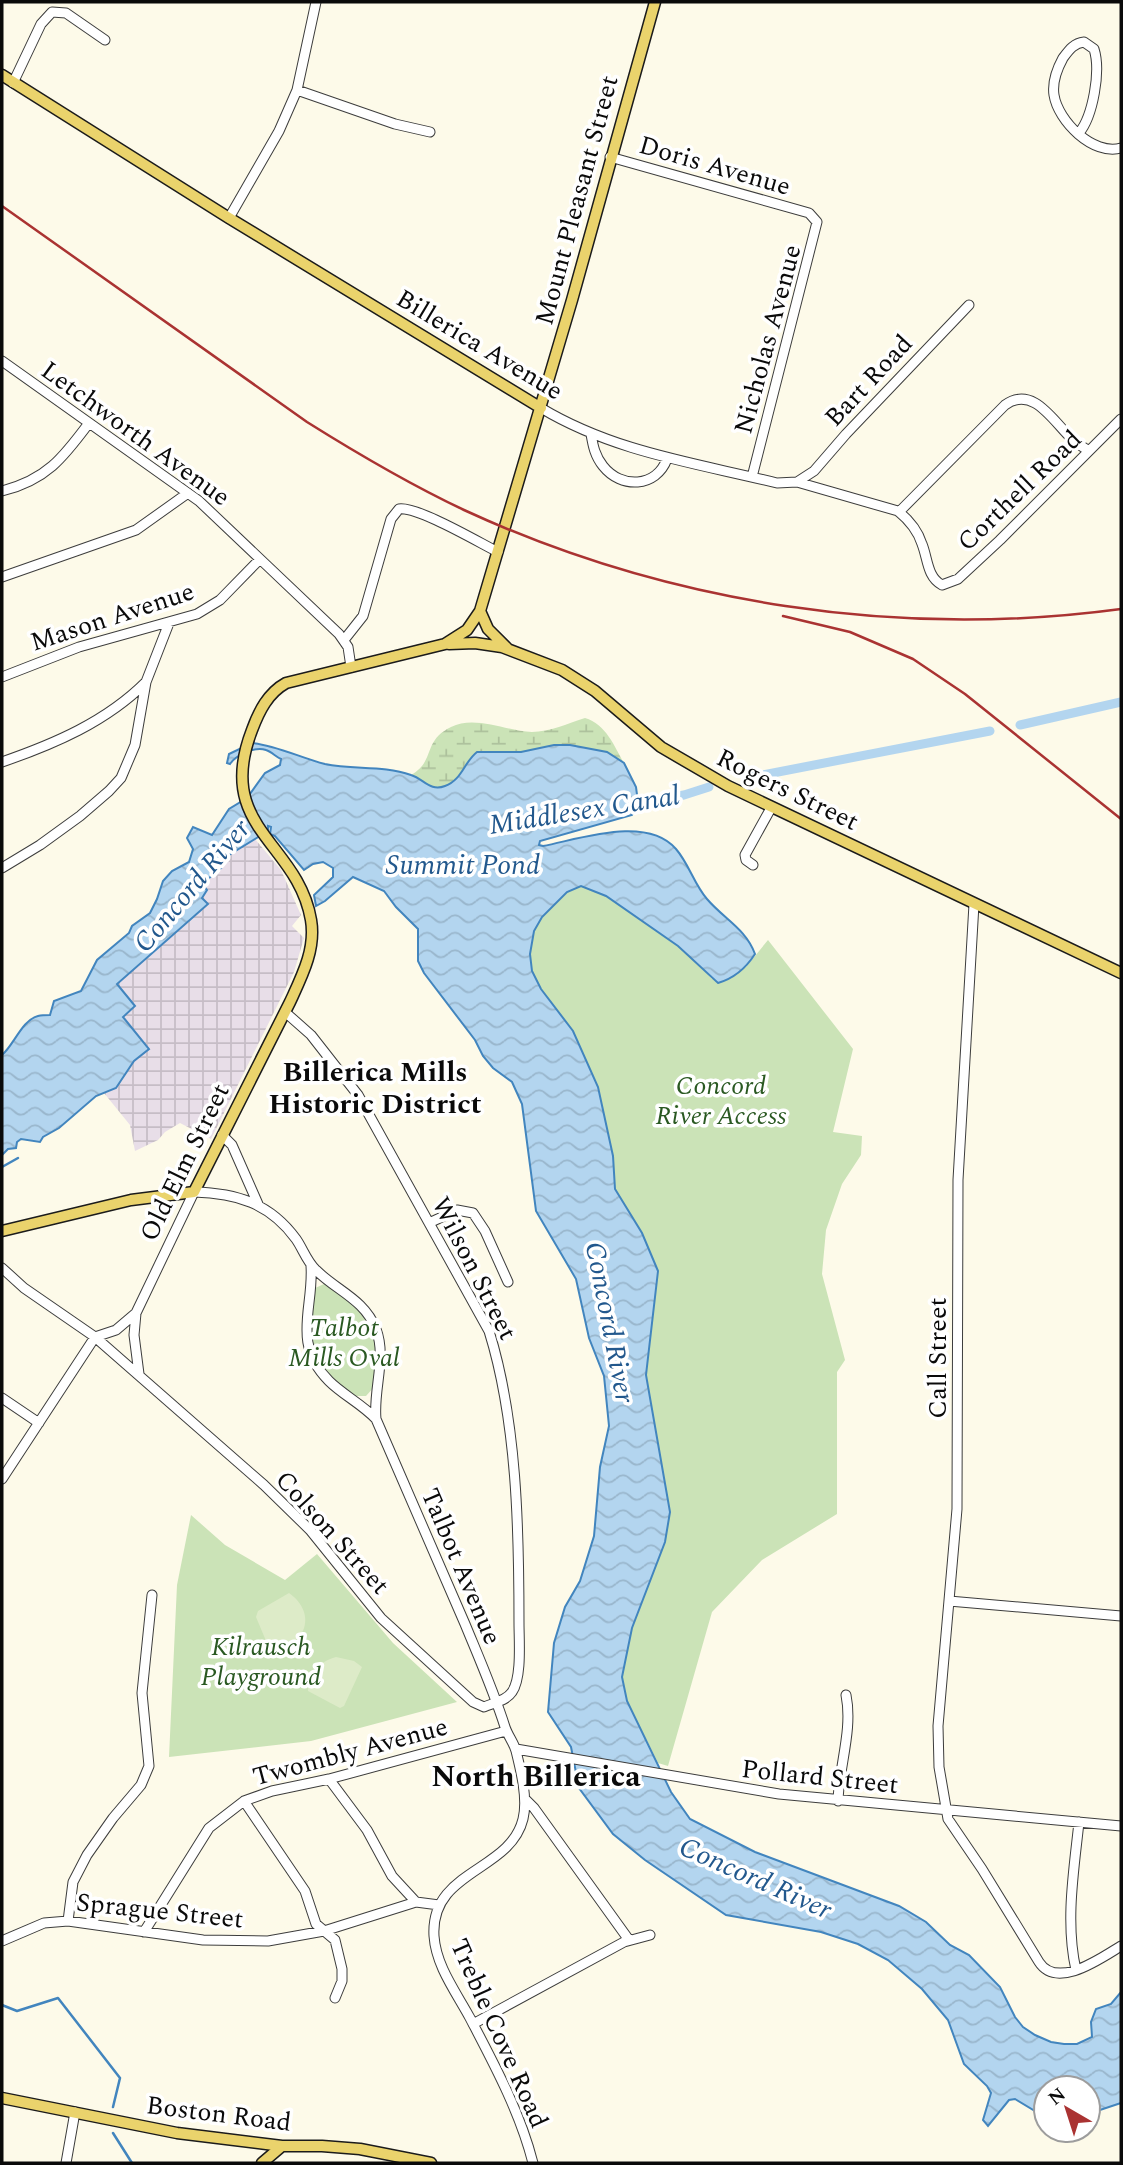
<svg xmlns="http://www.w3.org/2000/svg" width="1123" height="2165" font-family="Spectral,serif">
  <defs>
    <pattern id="industrial-grid" width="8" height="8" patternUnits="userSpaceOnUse" patternTransform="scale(1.75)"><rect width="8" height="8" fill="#e8dee8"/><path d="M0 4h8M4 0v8" fill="none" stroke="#c6bdc6"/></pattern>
    <pattern id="wetland-marsh" width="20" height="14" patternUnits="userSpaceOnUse" patternTransform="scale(1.75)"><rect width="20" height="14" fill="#cbe3b7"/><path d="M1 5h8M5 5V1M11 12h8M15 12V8" fill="none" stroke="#adc19c"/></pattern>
    <pattern id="water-waves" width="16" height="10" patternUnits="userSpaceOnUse" patternTransform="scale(1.75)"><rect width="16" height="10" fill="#b3d5ef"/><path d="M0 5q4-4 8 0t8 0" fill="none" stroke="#99b6cc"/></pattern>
  </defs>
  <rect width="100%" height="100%" fill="#fdfae9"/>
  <path fill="url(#industrial-grid)" d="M 255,839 L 281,870 L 301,915 L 292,926 L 304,938 L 294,972 L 211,1139 L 180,1123 L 165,1132 L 158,1140 L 135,1151 L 130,1125 L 104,1093 L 109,1092 L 122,1081 L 134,1061 L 149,1049 L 123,1016 L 116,984 L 207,905 L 202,898 L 202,885 L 221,868 L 219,865 L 228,855 Z"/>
  <path fill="url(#wetland-marsh)" d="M 585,718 C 606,724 614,746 624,763 L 607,752 L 570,745 L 554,745 L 521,752 L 487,751 L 465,766 L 462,774 L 452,783 L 442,788 L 429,787 L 411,775 C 436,761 422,741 451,727 C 475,715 506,731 532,732 C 549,732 569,723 585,718 Z"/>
  <path fill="#cbe3b7" d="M 581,886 L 606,896 L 678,946 L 697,962 L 712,979 L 746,967 L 768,940 L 853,1049 L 833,1132 L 862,1136 L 861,1155 L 842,1184 L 826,1230 L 822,1274 L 845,1360 L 837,1372 L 837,1514 L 762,1560 L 712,1612 L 668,1766 L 658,1763 L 627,1701 L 622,1677 L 632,1628 L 665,1542 L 670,1513 L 646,1375 L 658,1271 L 642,1233 L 615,1189 L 613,1156 L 573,1031 L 541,989 L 532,971 L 530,954 L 534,931 L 542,917 L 567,892 Z
    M 324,1284 L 333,1284 L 354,1299 L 379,1340 L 374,1387 L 366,1396 L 349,1396 L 330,1382 L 308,1345 L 313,1289 Z
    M 191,1515 L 225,1545 L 285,1580 L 317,1554 L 393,1643 L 457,1702 L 311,1741 L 169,1757 L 177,1585 Z"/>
  <path fill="#ddebc8" d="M 289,1593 C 319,1614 305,1650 269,1648 L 256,1617 L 258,1611 Z
    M 336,1657 L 354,1661 L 362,1667 L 344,1706 L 340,1708 L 308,1691 C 309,1673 318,1662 336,1657 Z"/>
  <path fill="url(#water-waves)" stroke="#4285be" stroke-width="2" d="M 252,743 C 275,745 301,758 325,764 C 354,770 383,765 411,775 C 424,779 430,792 445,786 C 462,780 464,762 477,752 L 521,752 L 554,745 L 570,745 L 607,752 L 624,763 L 636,787 L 638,802 L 632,815 L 540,841 L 539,845 L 543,846 C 580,839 647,815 676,849 C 689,864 694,884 707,899 C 724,919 746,929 755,954 C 746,968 735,978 718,983 L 678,946 L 606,896 L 581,886 L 567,892 L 542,917 L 534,931 L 530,954 L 532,971 L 541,989 L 573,1031 L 598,1087 L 613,1156 L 615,1189 L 642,1233 L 658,1271 L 646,1375 L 670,1512 L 665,1542 L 632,1628 L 622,1677 L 627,1701 L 671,1792 L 690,1819 L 755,1852 L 899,1906 L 926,1922 L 950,1945 L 969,1955 L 1000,1987 L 1015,2017 L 1023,2027 L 1035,2035 L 1051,2042 L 1064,2044 L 1077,2044 L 1092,2037 L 1091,2022 L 1096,2009 L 1111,2004 L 1121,1992 L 1121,2103 L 1100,2110 L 1088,2111 L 1088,2088 L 1046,2088 L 1046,2113 L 1035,2111 L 1015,2099 L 1009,2100 L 988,2126 L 983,2120 L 991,2093 L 987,2086 L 964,2064 L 948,2020 L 922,1989 L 888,1960 L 858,1944 L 821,1932 L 726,1915 L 645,1860 L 613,1834 L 579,1788 L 571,1747 L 548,1712 L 554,1643 L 565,1607 L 580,1581 L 594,1536 L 600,1467 L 609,1426 L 604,1376 L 589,1338 L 576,1279 L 536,1211 L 522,1104 L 512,1082 L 493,1068 L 483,1056 L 475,1040 L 424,973 L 418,961 L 418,929 L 396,907 L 384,891 L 353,877 L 325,901 L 316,906 L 314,895 L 333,877 L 333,868 L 323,862 L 313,864 L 304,870 L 275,836 L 270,834 L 271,827 L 268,826 L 268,831 L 229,855 L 219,865 L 221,868 L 202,884 L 207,890 L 202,898 L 208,904 L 117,984 L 135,1006 L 123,1017 L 149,1049 L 134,1061 L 116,1088 L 96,1096 L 59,1128 L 43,1137 L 40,1142 L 21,1139 L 17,1142 L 16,1148 L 8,1149 L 2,1155 L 2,1055 C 14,1045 22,1020 38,1016 C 42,1015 46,1015 50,1015 L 54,1001 L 81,991 L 97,960 L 129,933 L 132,926 L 150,913 L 157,899 L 163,881 L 172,871 L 189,862 L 193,849 L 187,838 L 193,827 L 212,835 L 229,809 L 247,798 L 265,773 L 280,765 L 281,759 C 276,757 272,752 266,750 C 255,746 236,755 230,764 L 227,763 L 229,754 Z"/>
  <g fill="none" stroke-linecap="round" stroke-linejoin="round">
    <path stroke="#4285be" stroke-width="2.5" d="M 2,1167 L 18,1158
      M 2,2005 L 17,2011 L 58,1998 L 120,2078 L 113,2107
      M 113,2133 L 132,2163"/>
    <path stroke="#b3d5ef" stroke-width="9" d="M 1020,725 L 1121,702
      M 752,777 L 990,731
      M 628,804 L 684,795 L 709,787"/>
    <defs>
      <path id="minor" d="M 13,83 L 41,24 L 52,12 L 66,13 L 105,40
        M 297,90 L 395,124 L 430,132
        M 1079,133 C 1093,116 1101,71 1094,49 L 1084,42 C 1074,43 1069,50 1063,58 C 1057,69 1052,82 1054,95 C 1058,121 1093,156 1121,148
        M 610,157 L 809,213 L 817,222 L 752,477
        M 229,218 L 279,131 L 297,90 L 316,2
        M 2,361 L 199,501 L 339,634 L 348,647 L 351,667
        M 541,408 C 614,452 696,463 777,483 L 797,482 L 898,511 C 909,520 918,531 922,544 C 928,559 927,577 942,585 L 958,579 L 1000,540 L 1121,419
        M 591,434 C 593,446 595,456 603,466 C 621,489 656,488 667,459
        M 797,482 L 814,471 L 846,434 L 969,305
        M 2,491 C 46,480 63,458 89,423
        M 899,512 L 1005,405 C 1033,385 1053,421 1071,438 C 1076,443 1083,447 1089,451
        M 2,577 L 136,530 L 188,493
        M 344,640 L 363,616 L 391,519 L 399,509 C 417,506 478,542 498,552
        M 2,677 L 79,647 L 197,614 L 220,600 L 260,559
        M 2,762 C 54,744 106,722 146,682
        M 753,865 L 746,860 L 745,855 L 771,808
        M 2,868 L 40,845 L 80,816 L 109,791 L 121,778 L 135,745 L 146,682 L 169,623
        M 974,904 L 958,1180 L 957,1509 L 938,1726 L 939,1767 L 948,1819 L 982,1869 L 1039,1962 C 1057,1990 1101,1958 1121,1946
        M 222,1135 L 232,1145 L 258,1204
        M 429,1223 L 457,1210 L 473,1213 L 485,1231 L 508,1282
        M 311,1266 C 314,1308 291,1343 329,1381 C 343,1395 362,1404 376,1419 C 405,1487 435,1555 465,1624 C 479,1658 494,1692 505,1727 C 508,1736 514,1743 516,1751 C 521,1771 528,1799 523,1819 C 510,1872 430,1870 434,1936 C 436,1966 456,1992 470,2018 C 494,2064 520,2112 533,2163
        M 2,1268 L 24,1288 L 95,1337 L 264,1485 L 310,1530 L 381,1618 L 473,1702 L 484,1707 C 493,1703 506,1701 512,1692 C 522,1678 519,1641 519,1623 C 519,1529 517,1421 489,1331 L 358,1095 L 311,1035 L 285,1012
        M 136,1313 L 134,1335 L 139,1374
        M 2,1398 L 39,1423
        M 2,1479 L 95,1337 L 116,1330 L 136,1313 L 194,1192 C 236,1193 270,1203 296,1239 C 303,1249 307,1262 316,1270 C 337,1291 364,1299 376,1329 C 387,1358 373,1389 376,1419
        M 949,1601 L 1121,1616
        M 516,1749 L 779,1794 L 1121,1826
        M 329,1779 L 367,1830 L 392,1876 L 416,1902
        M 525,1799 L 534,1808 L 629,1940
        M 244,1801 L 305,1891 L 316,1924 L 335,1940 L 342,1969 L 342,1981 L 335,1998
        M 838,1801 C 839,1766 853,1730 846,1695
        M 68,1921 L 73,1882 L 87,1855 L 113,1818 L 141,1785 L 149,1766 L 142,1693 L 152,1595
        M 144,1932 L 209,1828 L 244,1801 L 272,1791 L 329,1779 L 506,1731
        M 2,1941 L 44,1923 L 68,1921 L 203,1940 L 268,1941 L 324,1931 L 416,1902 L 439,1905
        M 1076,1970 C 1065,1922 1074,1870 1079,1822
        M 473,2024 L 624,1942 L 650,1935
        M 66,2163 L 75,2112"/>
      <path id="major" d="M 2,75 L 229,218 L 541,408
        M 480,611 L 488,629 L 507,648
        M 449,644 L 475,643 L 502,647 L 562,670 L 595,691 L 661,747 L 728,786 L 1121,973
        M 2,1231 L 131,1200 L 194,1192 L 290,1002 C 302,976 316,949 311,920 C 298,842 214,828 252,730 C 259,711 268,693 286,683 L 445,644 L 467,630 L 480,611 L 572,300 L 655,2
        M 2,2098 L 177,2133 L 282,2146 L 322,2146 L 360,2149 L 431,2163
        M 262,2163 L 282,2146"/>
    </defs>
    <use href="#minor" stroke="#3d3d3d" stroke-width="11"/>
    <use href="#major" stroke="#1b1b1b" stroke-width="13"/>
    <use href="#minor" stroke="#fff" stroke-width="9"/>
    <use href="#major" stroke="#ead36c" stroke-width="10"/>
    <path stroke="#aa3332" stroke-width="2.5" d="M 2,206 L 307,422 C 358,454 409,484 464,510 C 668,604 898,639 1121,609
      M 783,616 L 850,632 L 913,659 L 965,694 L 1121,819"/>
  </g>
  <g text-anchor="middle" stroke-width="7" stroke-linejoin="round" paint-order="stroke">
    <g font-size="26" fill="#0a0a0a" stroke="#fff">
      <text transform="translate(715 165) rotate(16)" y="9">Doris Avenue</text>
      <text transform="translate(576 200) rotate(-75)" y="9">Mount Pleasant Street</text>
      <text transform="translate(767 339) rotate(-75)" y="9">Nicholas Avenue</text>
      <text transform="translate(480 344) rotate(31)" y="9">Billerica Avenue</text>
      <text transform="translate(868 380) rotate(-47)" y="9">Bart Road</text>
      <text transform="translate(136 433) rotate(36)" y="9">Letchworth Avenue</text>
      <text transform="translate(1019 490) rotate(-44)" y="9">Corthell Road</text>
      <text transform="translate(112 616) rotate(-18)" y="9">Mason Avenue</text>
      <text transform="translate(788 789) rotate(26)" y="9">Rogers Street</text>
      <text transform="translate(184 1162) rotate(-64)" y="9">Old Elm Street</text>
      <text transform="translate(475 1268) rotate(63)" y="9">Wilson Street</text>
      <text transform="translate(937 1358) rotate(-90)" y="9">Call Street</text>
      <text transform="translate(333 1532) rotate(48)" y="9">Colson Street</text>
      <text transform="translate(462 1566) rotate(67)" y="9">Talbot Avenue</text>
      <text transform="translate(350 1751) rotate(-15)" y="9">Twombly Avenue</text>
      <text transform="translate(820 1776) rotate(6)" y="9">Pollard Street</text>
      <text transform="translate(160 1910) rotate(6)" y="9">Sprague Street</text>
      <text transform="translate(500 2033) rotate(66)" y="9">Treble Cove Road</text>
      <text transform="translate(219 2113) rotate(7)" y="9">Boston Road</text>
    </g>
    <g font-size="26" font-style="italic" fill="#2a5922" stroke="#fff">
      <text x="721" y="1094">Concord<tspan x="721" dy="30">River Access</tspan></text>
      <text x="344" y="1336">Talbot<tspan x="344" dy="30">Mills Oval</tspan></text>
      <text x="261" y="1655">Kilrausch<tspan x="261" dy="30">Playground</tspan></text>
    </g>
    <g font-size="28" font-style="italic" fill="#22588d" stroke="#fff">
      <text transform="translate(584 809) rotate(-9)" y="10">Middlesex Canal</text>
      <text x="463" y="874">Summit Pond</text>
      <text transform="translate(191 885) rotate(-50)" y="10">Concord River</text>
      <text transform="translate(611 1322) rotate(79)" y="10">Concord River</text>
      <text transform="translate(756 1877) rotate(24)" y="10">Concord River</text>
    </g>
    <g font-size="28" font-weight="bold" fill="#0a0a0a" stroke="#fff">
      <text x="375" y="1081">Billerica Mills<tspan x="375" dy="32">Historic District</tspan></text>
    </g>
    <g font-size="30" font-weight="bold" fill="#0a0a0a" stroke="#fff">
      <text x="536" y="1786">North Billerica</text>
    </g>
  </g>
  <rect width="1123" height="2165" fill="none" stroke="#0a0a0a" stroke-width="7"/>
  <g transform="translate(1067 2109) rotate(321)"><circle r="33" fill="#ffffff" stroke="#9d9d9d" stroke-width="2"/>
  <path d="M0-5L12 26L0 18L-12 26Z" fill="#aa3332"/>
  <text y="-10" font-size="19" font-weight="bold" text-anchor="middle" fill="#0a0a0a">N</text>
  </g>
</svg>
